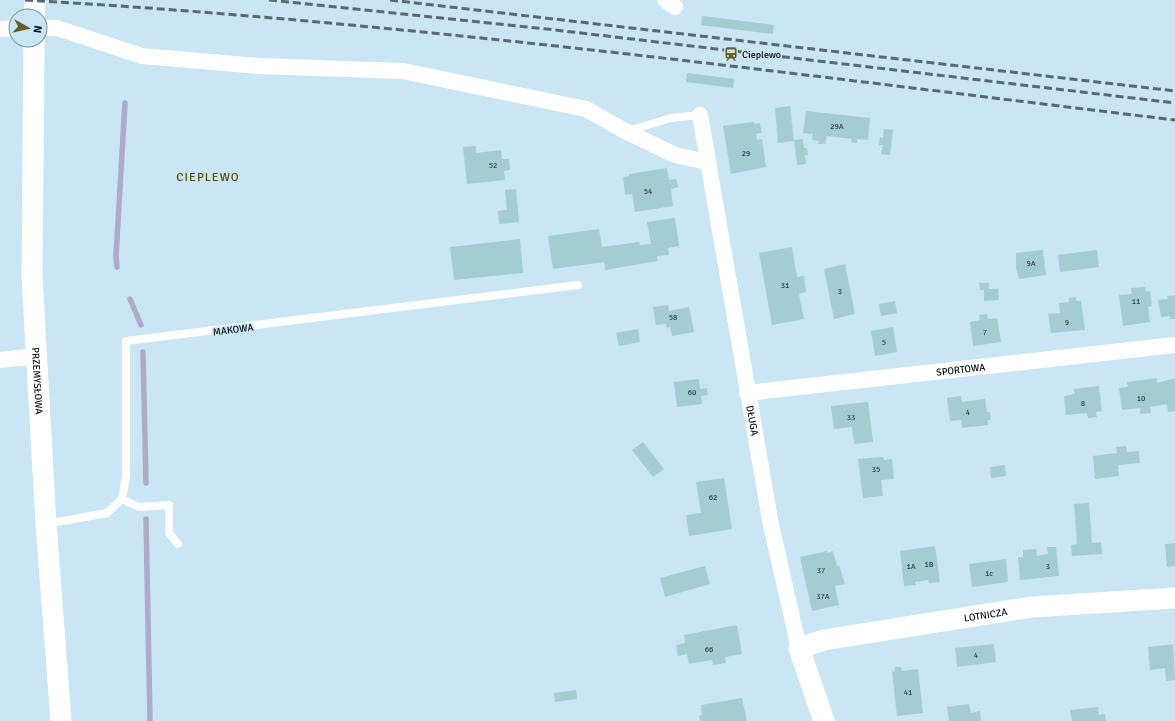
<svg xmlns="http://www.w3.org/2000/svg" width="1175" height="721" font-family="Signika,sans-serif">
  <rect width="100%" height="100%" fill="#cae5f4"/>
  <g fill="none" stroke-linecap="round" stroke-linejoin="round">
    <path stroke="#ababca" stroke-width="5.5" d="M 117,267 L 116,256 L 125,103
      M 130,299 L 141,325
      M 143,352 L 146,483
      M 146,519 L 150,721"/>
  </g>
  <path fill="#a3cdd2" d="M 702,16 L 774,25 L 773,34 L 701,25 Z
    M 687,73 L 734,79 L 733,88 L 686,82 Z
    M 790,106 L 794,141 L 778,143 L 775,108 Z
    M 806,111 L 870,118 L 868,140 L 857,139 L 857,143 L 851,142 L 852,139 L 827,136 L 825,144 L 818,144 L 819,141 L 812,140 L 813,134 L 803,133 Z
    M 754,122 L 754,124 L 760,123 L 762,133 L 756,134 L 757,140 L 762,139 L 766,167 L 731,174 L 723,126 Z
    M 884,129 L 893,130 L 890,155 L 881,154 L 883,145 L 879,145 L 880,137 L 883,138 Z
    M 803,139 L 804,148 L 807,148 L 808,155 L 805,155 L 806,164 L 797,165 L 794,140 Z
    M 476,146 L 476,153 L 501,150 L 502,159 L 509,159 L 510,170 L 504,171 L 505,180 L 467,184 L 463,147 Z
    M 667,168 L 669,180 L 676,179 L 678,187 L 671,189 L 673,206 L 635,212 L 632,194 L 625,195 L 623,177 L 629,176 L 629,174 Z
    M 516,189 L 519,222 L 499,224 L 498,211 L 507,210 L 505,190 Z
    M 675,218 L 679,246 L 668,248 L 669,255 L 657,256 L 658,261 L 605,270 L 604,262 L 553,269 L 548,236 L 599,229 L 602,247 L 639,242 L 640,245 L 651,244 L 647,222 Z
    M 520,239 L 523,273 L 454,280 L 450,247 Z
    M 792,247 L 797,277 L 804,276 L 806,292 L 799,294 L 804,319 L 772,325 L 759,253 Z
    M 1043,250 L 1046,275 L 1019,279 L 1016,268 L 1016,253 Z
    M 1097,250 L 1099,267 L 1060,272 L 1058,255 Z
    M 845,264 L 855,314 L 834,319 L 824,269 Z
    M 979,283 L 989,283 L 989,289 L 998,289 L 999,300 L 984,301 L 984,290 L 980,290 Z
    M 1145,287 L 1146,292 L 1150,291 L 1152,306 L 1148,307 L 1150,322 L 1123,326 L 1119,295 L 1132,294 L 1131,288 Z
    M 1175,295 L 1175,319 L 1170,319 L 1170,316 L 1161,317 L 1158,300 L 1168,299 L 1167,296 Z
    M 1076,297 L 1076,301 L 1081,301 L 1085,330 L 1051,333 L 1048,314 L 1060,313 L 1059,303 L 1069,302 L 1069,298 Z
    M 895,301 L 897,313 L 881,316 L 879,304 Z
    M 668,305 L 669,311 L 689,307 L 694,332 L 672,336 L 670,327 L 667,328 L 666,324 L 656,325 L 653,307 Z
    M 987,314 L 988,319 L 997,318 L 1001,342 L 973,346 L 970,322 L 980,320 L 979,315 Z
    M 893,327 L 897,352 L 875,356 L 871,331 Z
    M 638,329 L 640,342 L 619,346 L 616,333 Z
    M 1157,378 L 1157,383 L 1175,378 L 1175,411 L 1168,412 L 1167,404 L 1150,407 L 1151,413 L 1140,414 L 1140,408 L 1122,410 L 1119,388 L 1128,387 L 1127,382 Z
    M 699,379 L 700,389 L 707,388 L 708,395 L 701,396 L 702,404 L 677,407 L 674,382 Z
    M 1099,386 L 1102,411 L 1096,412 L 1097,417 L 1088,418 L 1087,413 L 1066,415 L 1064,396 L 1075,394 L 1074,389 Z
    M 961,396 L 962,402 L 985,399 L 987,412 L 990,412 L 991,420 L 988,420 L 988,425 L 962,428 L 961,420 L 950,421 L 947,398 Z
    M 868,402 L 873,442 L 854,444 L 852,427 L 834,429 L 831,406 Z
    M 643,442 L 664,469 L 653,477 L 632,450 Z
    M 1126,446 L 1127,452 L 1139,451 L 1140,463 L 1118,465 L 1119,476 L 1095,479 L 1093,456 L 1117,453 L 1116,447 Z
    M 883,457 L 884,460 L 892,459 L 894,479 L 881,480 L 883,496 L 863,498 L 858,459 Z
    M 1005,465 L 1006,476 L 991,478 L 990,467 Z
    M 724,478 L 732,529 L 689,536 L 686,515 L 701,513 L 696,482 Z
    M 1089,503 L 1092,543 L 1101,542 L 1102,554 L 1072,556 L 1071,545 L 1077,544 L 1074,504 Z
    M 1175,543 L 1175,566 L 1167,567 L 1165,544 Z
    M 935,546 L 940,582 L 929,583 L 928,580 L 915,582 L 916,585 L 904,586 L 900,551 Z
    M 1047,547 L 1056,547 L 1059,576 L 1020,580 L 1018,557 L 1023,557 L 1023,550 L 1036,549 L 1037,556 L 1048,554 Z
    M 827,551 L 827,553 L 833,551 L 837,566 L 839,565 L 845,584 L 835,586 L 839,605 L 812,611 L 800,557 Z
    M 1006,559 L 1008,582 L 972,587 L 969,564 Z
    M 705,566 L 710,584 L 665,597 L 660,578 Z
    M 737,625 L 742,654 L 725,657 L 726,663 L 713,665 L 712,660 L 689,664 L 687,654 L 678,656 L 676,645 L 685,643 L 684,635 Z
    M 994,644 L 996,662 L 957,667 L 955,648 Z
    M 1173,644 L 1175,680 L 1166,681 L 1165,668 L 1150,670 L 1148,647 Z
    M 895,667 L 901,667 L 902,671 L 918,669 L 923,713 L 897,716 L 892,672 L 895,671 Z
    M 576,690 L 577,699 L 555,702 L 554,693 Z
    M 742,698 L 747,721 L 700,721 L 699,716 L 702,715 L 701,705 Z
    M 969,704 L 971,713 L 980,711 L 981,721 L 949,721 L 947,707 Z
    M 1098,707 L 1099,715 L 1105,714 L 1106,721 L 1072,721 L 1070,710 Z"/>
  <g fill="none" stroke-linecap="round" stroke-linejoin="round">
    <path stroke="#fff" stroke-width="8" d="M 628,131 L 671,118 L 700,115
      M 122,499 L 139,507 L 169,505 L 169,533 L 178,544
      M 46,524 L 107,513 L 122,499 L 126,476 L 126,341 L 578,285"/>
    <g stroke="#fff" stroke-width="16">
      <path d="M 665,0 L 675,7"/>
      <path d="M 40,28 L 57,28 L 142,56 L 259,66 L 403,71 L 586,109 L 625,131 L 675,155 L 707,162"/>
      <path d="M 0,29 L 16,28"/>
      <path id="s1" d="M 700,115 L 771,525 L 799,648"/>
      <path d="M 0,360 L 36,356"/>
      <path id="s2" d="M 747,393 L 1175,345"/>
    </g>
    <g stroke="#fff" stroke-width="21">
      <path d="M 34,16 L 35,0"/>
      <path id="s3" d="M 34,40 L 32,276 L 46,524 L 61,721"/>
      <path id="s4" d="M 824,721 L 799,648 L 824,640 L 1032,607 L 1175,598"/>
    </g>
    <path stroke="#596972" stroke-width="3" stroke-dasharray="8 4" stroke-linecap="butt" d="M 25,0 C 410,22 792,74 1175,120
      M 269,0 L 547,29 L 1175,103
      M 390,0 L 1175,91"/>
  </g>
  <defs>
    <symbol id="station-bare" viewBox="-9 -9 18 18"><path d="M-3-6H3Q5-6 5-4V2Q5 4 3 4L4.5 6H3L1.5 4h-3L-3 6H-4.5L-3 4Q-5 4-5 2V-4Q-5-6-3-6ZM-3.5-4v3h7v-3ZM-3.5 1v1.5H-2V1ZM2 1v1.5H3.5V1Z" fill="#675d29" stroke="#cae5f4" stroke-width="2.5" paint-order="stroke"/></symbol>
  </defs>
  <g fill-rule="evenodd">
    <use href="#station-bare" x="721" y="44" width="20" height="20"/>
  </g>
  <g text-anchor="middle" stroke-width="3" stroke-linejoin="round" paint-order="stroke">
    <g font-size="8" fill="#2c3d42">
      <text x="837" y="129">29A</text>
      <text x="746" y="156">29</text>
      <text x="493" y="168">52</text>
      <text x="648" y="194">54</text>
      <text x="1031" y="266">9A</text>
      <text x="785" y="288">31</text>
      <text x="840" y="294">3</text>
      <text x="1136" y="304">11</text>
      <text x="673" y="320">58</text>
      <text x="1067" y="325">9</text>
      <text x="985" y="335">7</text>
      <text x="884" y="345">5</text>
      <text x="692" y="395">60</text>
      <text x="1141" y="401">10</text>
      <text x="1083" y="406">8</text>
      <text x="968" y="415">4</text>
      <text x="851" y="420">33</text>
      <text x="876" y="472">35</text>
      <text x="713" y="500">62</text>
      <text x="929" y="567">1B</text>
      <text x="911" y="569">1A</text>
      <text x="1048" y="569">3</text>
      <text x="821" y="573">37</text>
      <text x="989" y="576">1c</text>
      <text x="823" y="599">37A</text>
      <text x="709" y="652">66</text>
      <text x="976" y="658">4</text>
      <text x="908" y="695">41</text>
    </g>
    <g font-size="10" fill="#050d12" stroke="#cae5f4" text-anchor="start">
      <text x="742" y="58">Cieplewo</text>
    </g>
    <g font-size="10" fill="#050d12" stroke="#cae5f4">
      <text transform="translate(233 329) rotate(-7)" y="4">MAKOWA</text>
      <text dy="4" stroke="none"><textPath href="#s2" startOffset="215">SPORTOWA</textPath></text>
      <text dy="4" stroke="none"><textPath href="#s3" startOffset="341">PRZEMYSŁOWA</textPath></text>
      <text dy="4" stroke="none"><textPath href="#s1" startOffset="310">DŁUGA</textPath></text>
      <text dy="4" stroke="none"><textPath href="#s4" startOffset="267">LOTNICZA</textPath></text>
    </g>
    <g font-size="12" letter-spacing="1" fill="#574b0b" stroke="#cae5f4">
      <text x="208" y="181">CIEPLEWO</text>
    </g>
  </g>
  <g transform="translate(28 28) rotate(98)"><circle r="19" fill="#cae5f4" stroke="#7b8f9a"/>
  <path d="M0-3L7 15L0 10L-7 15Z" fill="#675d29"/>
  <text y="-6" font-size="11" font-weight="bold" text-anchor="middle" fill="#050d12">N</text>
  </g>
</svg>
